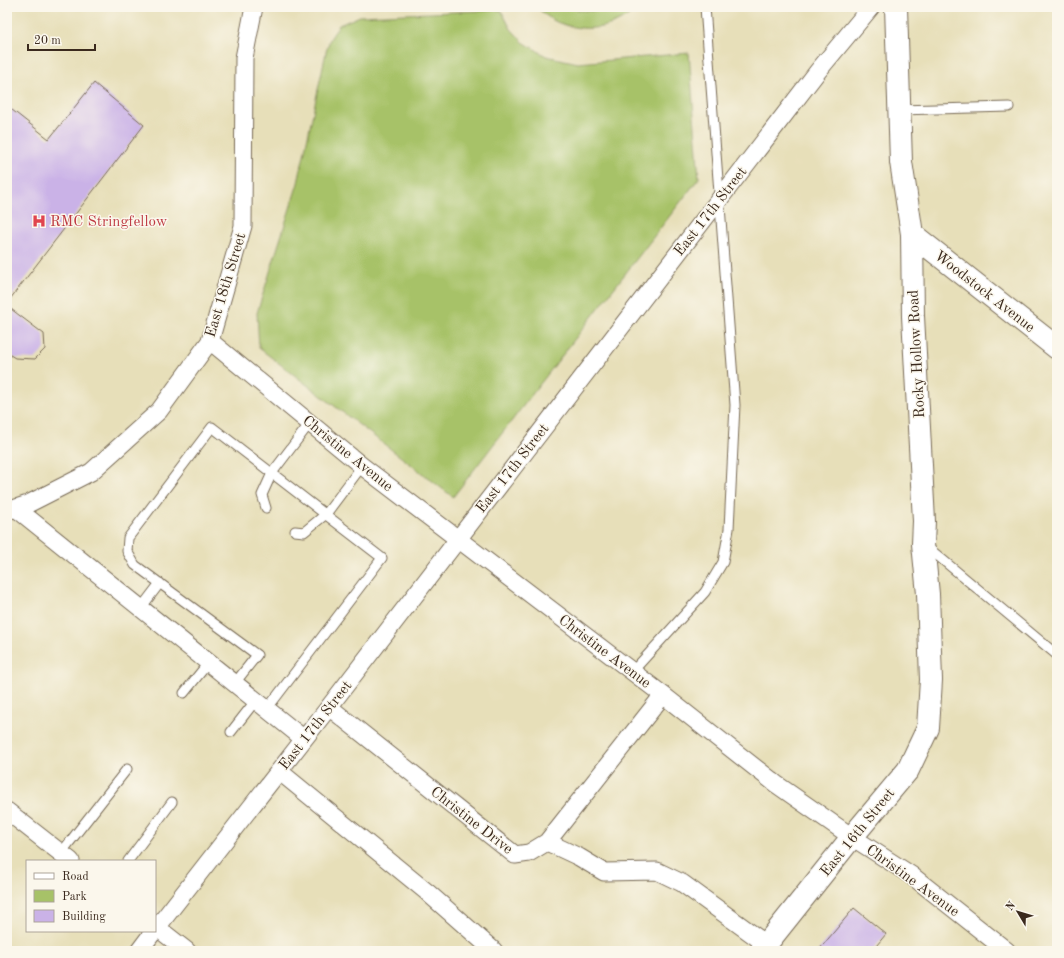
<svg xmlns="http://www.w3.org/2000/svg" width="1064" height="958" font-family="'Old Standard TT',serif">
  <rect width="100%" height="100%" fill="#fbf7ec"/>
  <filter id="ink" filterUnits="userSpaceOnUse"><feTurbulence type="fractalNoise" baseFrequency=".025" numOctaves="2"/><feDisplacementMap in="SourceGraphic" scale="8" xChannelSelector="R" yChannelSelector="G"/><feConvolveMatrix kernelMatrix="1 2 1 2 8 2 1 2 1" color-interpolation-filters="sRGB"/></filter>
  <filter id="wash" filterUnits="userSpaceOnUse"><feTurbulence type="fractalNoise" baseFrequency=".012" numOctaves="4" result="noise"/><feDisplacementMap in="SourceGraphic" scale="16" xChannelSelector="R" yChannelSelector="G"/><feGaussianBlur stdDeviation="0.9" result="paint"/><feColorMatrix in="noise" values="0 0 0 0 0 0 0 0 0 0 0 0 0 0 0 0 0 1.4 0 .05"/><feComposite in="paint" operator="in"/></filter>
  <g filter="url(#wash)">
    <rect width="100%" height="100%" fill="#e7dfb9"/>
    <path fill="#a7c268" stroke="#717643" d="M 536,7 L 568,7 L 578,10 L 591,11 L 608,7 L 637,7 C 619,28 588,33 562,24 C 552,21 544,14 536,7 Z
      M 501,10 L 511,29 L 523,42 L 546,56 L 578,63 L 689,53 L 699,178 L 453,497 L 259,348 L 257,313 L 298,183 L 326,52 L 330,39 L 339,25 L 360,16 Z"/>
    <g id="blocks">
      <path fill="#cab2e7" d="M 94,83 L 144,125 L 7,303 L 7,106 L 49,139 Z
        M 7,306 L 44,334 L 45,349 L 35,359 L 15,358 L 7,353 Z
        M 854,908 L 886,934 L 872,951 L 818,951 Z"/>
    </g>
  </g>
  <g filter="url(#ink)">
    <use href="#blocks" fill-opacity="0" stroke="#776954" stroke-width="1"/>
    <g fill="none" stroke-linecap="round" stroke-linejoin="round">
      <defs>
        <path id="lane" d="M 899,110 L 1009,107
          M 266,508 L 262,495 L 272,473 L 310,423
          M 295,531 L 304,532 L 326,514 L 362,466
          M 926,546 L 1057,655
          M 141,608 L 160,583
          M 632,672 L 705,592 L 723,562 L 729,529 L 735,405 L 705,7
          M 235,683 L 257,655 L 135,565 L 127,551 L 128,538 L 212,427 L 382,558 L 267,709
          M 184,693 L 209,662
          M 231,732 L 256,700
          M 61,853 L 127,769
          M 128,861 L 172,802"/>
        <path id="street" d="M 210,341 L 362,466 L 663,695 L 776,784 L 852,837 L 911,875 L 1007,951
          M 17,509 L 304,739
          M 7,511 L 28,504 L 91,472 L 159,411 L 210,341 L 243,226 L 244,58 L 254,7
          M 329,707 L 515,855 L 529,853 L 547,842 L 663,695
          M 279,771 L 427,892 L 494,951
          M 7,811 L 71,861
          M 547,842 L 579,857 L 604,872 L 657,871 L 682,883 L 766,944
          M 155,926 L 187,951
          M 155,930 L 329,707 L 818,71 L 871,7
          M 139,951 L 154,931"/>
        <path id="secondary" d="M 912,234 L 1057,348
          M 761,951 L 852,837 L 908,770 L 928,728 L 931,680 L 928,594 L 923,544 L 924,521 L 913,316 L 912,234 L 901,162 L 896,7"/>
      </defs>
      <use href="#lane" stroke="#776954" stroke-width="11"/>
      <use href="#street" stroke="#776954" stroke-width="19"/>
      <use href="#secondary" stroke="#776954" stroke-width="24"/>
      <use href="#lane" stroke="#fff" stroke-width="9"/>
      <use href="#street" stroke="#fff" stroke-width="17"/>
      <use href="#secondary" stroke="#fff" stroke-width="22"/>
    </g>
  </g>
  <defs>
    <symbol id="hospital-bare" viewBox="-9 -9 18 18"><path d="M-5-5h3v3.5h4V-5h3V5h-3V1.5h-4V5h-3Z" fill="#e0444e" stroke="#fbf7ec" stroke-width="2.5" paint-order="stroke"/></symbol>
  </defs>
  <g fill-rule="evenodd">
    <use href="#hospital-bare" x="29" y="211" width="20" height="20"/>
  </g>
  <g text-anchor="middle" stroke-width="3" stroke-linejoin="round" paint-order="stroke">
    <g font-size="15" fill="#3b2a1e" stroke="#fbf7ec">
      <text transform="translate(710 211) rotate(-52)" y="5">East 17th Street</text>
      <text transform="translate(225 285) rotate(-73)" y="5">East 18th Street</text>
      <text transform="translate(985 291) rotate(38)" y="5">Woodstock Avenue</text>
      <text transform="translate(916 354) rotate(-93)" y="5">Rocky Hollow Road</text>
      <text transform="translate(348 453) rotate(39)" y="5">Christine Avenue</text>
      <text transform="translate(512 468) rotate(-52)" y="5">East 17th Street</text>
      <text transform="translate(605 651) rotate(37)" y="5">Christine Avenue</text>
      <text transform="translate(315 725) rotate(-52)" y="5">East 17th Street</text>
      <text transform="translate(472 820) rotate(38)" y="5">Christine Drive</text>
      <text transform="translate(857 832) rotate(-51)" y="5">East 16th Street</text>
      <text transform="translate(913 880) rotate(36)" y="5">Christine Avenue</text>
    </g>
    <g font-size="15" fill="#be3a42" stroke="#fbf7ec" text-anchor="start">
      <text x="50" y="226">RMC Stringfellow</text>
    </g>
  </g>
  <rect width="1064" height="958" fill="none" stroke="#fbf7ec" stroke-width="24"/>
  <rect x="26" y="860" width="130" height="72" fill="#fbf7ec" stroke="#aea59a"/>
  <rect x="34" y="873" width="20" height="6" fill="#ffffff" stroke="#aea59a"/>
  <text x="62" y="880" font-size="12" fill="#3b2a1e">Road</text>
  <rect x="34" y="890" width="20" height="12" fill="#a7c268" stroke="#aea59a"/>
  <text x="62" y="900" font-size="12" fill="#3b2a1e">Park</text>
  <rect x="34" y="910" width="20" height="12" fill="#cab2e7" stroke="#aea59a"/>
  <text x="62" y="920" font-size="12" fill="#3b2a1e">Building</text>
  <g transform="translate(1018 912) rotate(308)" stroke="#fbf7ec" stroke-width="3" paint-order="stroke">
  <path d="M0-3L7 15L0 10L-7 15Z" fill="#3b2a1e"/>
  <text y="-6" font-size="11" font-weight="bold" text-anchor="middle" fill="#3b2a1e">N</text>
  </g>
  <path d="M28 44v6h67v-6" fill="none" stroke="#3b2a1e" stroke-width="2"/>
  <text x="34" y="44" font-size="12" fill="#3b2a1e" stroke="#fbf7ec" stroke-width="3" paint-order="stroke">20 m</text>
</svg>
